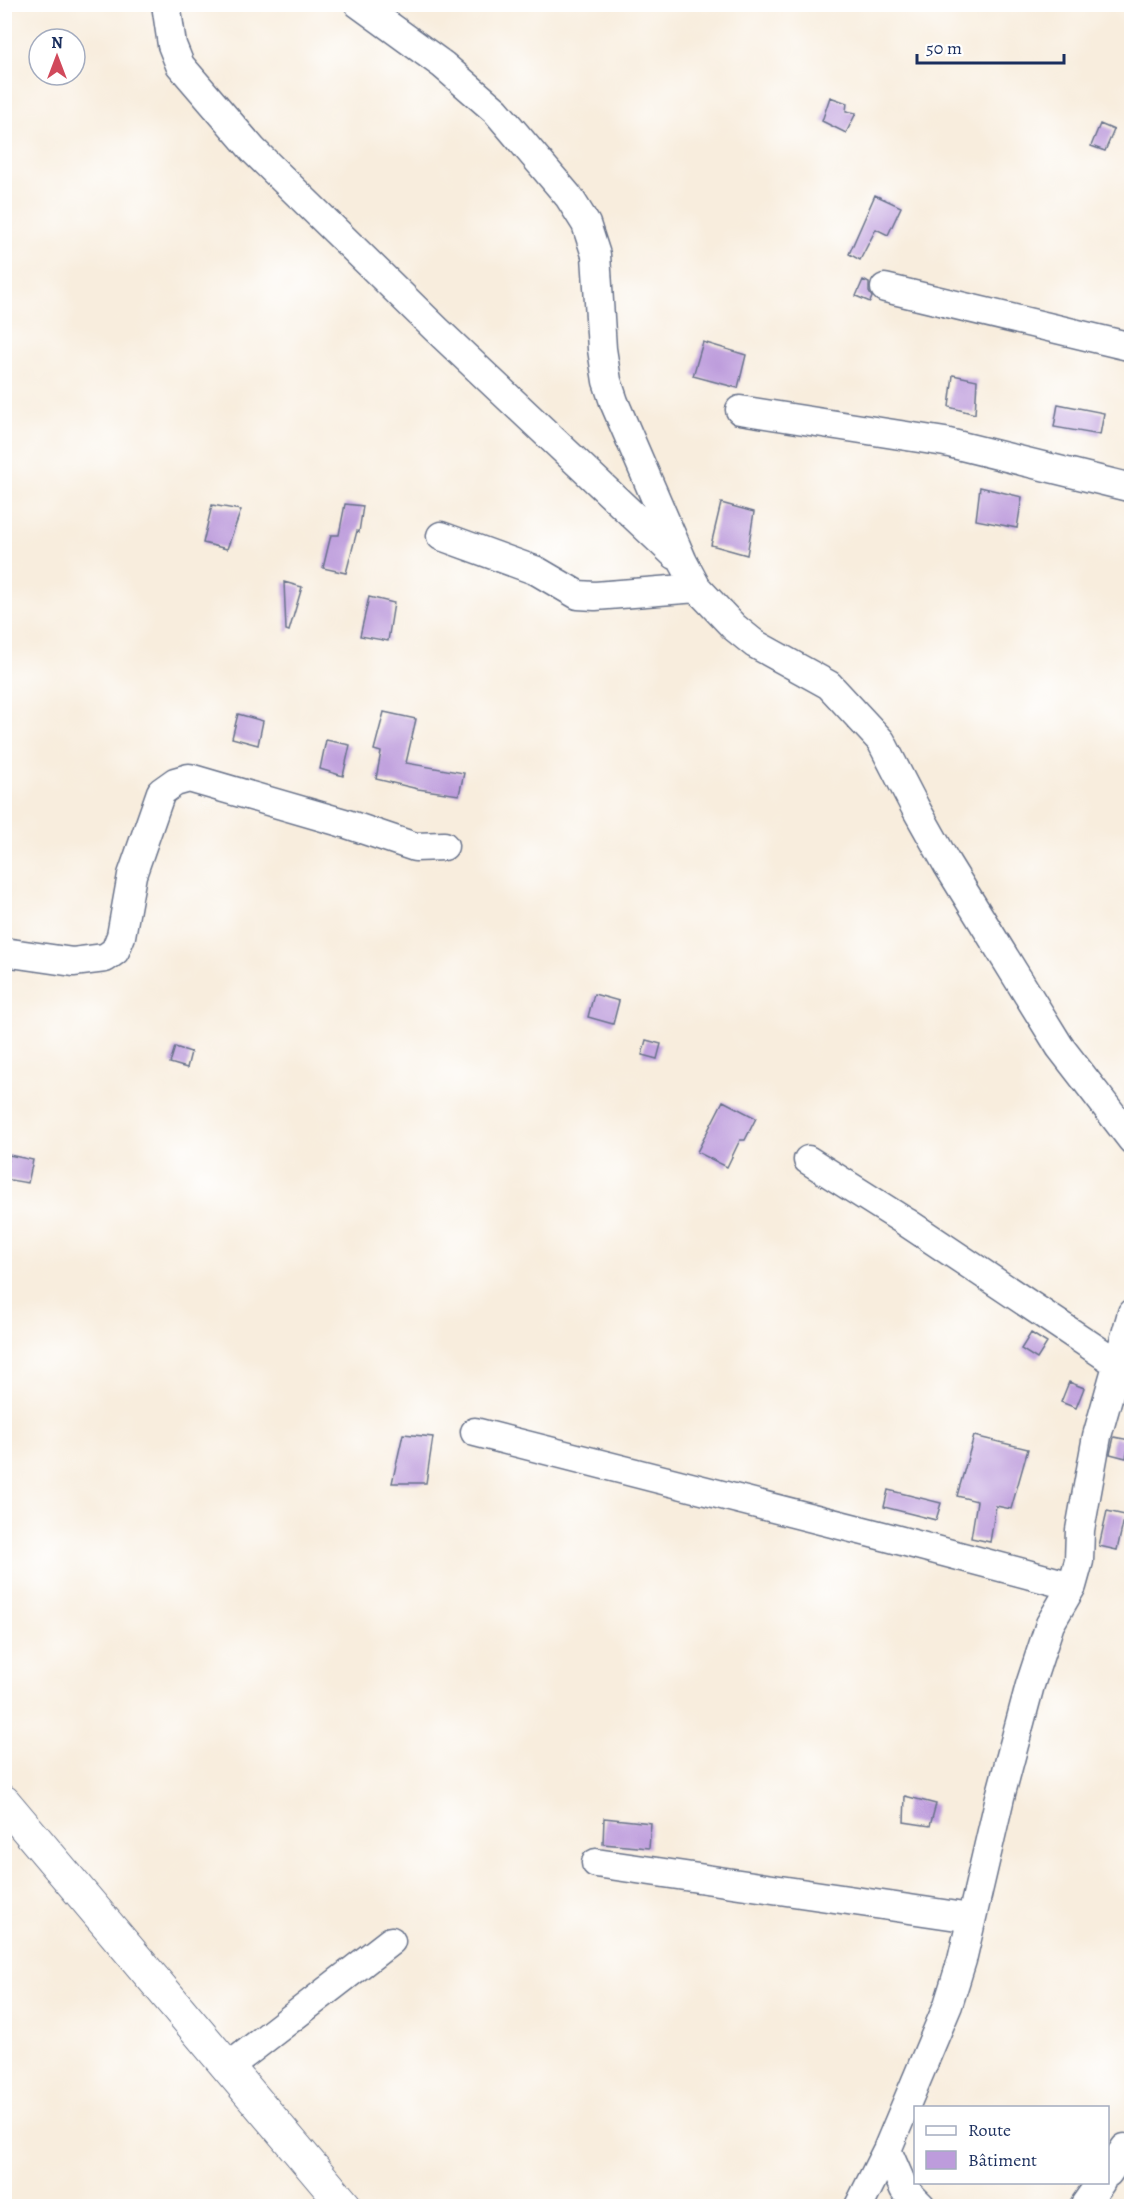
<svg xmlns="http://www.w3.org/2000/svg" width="1136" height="2211" font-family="Alegreya,serif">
  <rect width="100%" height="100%" fill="#fff"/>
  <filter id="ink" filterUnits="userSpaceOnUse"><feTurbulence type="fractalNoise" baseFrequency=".0167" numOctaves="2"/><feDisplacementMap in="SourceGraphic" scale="12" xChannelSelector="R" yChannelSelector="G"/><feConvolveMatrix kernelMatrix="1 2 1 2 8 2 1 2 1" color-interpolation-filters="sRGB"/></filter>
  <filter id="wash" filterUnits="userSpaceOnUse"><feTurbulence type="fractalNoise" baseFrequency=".008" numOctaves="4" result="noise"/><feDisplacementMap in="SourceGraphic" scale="24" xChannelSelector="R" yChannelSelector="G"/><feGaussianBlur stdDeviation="1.35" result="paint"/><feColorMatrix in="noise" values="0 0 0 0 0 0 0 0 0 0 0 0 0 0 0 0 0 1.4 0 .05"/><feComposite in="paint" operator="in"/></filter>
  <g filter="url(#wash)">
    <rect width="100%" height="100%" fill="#f8eddd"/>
    <g id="blocks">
      <path fill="#bd9cdc" d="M 830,97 L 847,103 L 846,111 L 856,113 L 846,133 L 822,121 Z
        M 1100,124 L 1114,130 L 1105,151 L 1091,146 Z
        M 875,195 L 901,207 L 888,235 L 876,229 L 860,260 L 849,254 Z
        M 863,280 L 869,283 L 869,292 L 872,297 L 870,302 L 856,296 Z
        M 703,342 L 746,355 L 738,388 L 693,376 Z
        M 953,375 L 977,380 L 975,414 L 949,407 Z
        M 1058,404 L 1104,413 L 1100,435 L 1054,427 Z
        M 980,487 L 1022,497 L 1017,528 L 976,520 Z
        M 721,503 L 754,512 L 747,555 L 711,545 Z
        M 345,504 L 363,506 L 359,532 L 357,531 L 346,573 L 323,568 L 331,535 L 339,535 Z
        M 212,505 L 241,510 L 227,549 L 203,543 Z
        M 284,582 L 302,587 L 289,631 L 286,630 Z
        M 369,597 L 394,603 L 388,641 L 360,636 Z
        M 384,712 L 416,719 L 406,763 L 464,773 L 459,795 L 418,789 L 376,779 L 381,752 L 374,750 Z
        M 238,714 L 263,721 L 258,745 L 232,738 Z
        M 326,740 L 350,745 L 343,776 L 320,769 Z
        M 594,994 L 619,1001 L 613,1024 L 588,1017 Z
        M 646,1040 L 661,1044 L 657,1059 L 642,1055 Z
        M 175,1047 L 191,1052 L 187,1068 L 170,1063 Z
        M 723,1101 L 756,1118 L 745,1140 L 740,1140 L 727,1167 L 697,1152 Z
        M 9,1155 L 33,1160 L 28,1183 L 4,1179 Z
        M 1031,1333 L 1047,1343 L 1037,1359 L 1021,1349 Z
        M 1069,1382 L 1084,1388 L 1076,1408 L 1061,1402 Z
        M 403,1434 L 433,1437 L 426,1483 L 392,1483 Z
        M 974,1436 L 1028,1449 L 1011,1509 L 996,1506 L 990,1542 L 971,1538 L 977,1501 L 957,1496 Z
        M 1114,1437 L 1130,1440 L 1126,1458 L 1110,1454 Z
        M 888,1490 L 941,1503 L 936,1520 L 884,1507 Z
        M 1107,1511 L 1125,1515 L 1117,1550 L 1099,1546 Z
        M 905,1796 L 936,1804 L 930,1826 L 904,1822 Z
        M 604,1818 L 651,1823 L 649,1848 L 603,1844 Z"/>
    </g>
  </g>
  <g filter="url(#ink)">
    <use href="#blocks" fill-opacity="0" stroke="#68728a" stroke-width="1.5"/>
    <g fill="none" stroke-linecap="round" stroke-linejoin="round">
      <defs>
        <path id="minor" d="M 166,4 L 172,45 L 180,65 L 253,150 L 437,330 L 675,555
          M 359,4 L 443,65 L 496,111 L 569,197 L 586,224 L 596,255 L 602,349 L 607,381 L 614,402 L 683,562 L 697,588 L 734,627 L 755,644 L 829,685 L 881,741 L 915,807 L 947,864 L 1060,1047 L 1132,1140
          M 885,288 L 1132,347
          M 740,410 L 945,442 L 1132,488
          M 441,536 L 537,571 L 578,595 L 595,596 L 697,588
          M 4,952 L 73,962 L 105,958 L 115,951 L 121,936 L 132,875 L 161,792 L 175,782 L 189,778 L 344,823 L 415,847 L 444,846
          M 808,1160 L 906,1222 L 1118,1364
          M 475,1432 L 887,1537 L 1072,1586
          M 596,1863 L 971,1918
          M 227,2068 L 391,1941
          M 887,2150 L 904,2189 L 921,2206
          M 1108,2173 L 1125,2148
          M 859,2206 L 887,2150 L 948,2005 L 962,1960 L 1000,1797 L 1030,1685 L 1050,1624 L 1072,1586 L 1079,1561 L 1080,1530 L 1097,1436 L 1132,1313
          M 1084,2206 L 1101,2182"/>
        <path id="major" d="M 4,1802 L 345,2206"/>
      </defs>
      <use href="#minor" stroke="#68728a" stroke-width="31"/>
      <use href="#major" stroke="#68728a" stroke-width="35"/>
      <use href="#minor" stroke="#fff" stroke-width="28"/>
      <use href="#major" stroke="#fff" stroke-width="33"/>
    </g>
  </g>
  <rect width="1136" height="2211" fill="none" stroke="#fff" stroke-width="24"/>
  <rect x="914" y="2106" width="195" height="78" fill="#ffffff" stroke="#a4acbf" stroke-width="1.5"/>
  <rect x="926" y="2126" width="30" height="9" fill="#ffffff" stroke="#a4acbf" stroke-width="1.5"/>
  <text x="968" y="2136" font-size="18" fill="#1b2f5e">Route</text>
  <rect x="926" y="2151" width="30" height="18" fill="#bd9cdc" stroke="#a4acbf" stroke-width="1.5"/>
  <text x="968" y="2166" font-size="18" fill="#1b2f5e">Bâtiment</text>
  <g transform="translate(57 57)"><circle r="28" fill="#ffffff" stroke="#a4acbf" stroke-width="1.5"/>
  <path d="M0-4.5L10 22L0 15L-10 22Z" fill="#d1495b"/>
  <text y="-9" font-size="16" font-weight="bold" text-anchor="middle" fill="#1b2f5e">N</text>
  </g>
  <path d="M917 54v9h147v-9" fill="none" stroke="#1b2f5e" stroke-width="3"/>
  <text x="926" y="54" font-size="18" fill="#1b2f5e" stroke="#ffffff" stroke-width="4.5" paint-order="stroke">50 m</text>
</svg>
